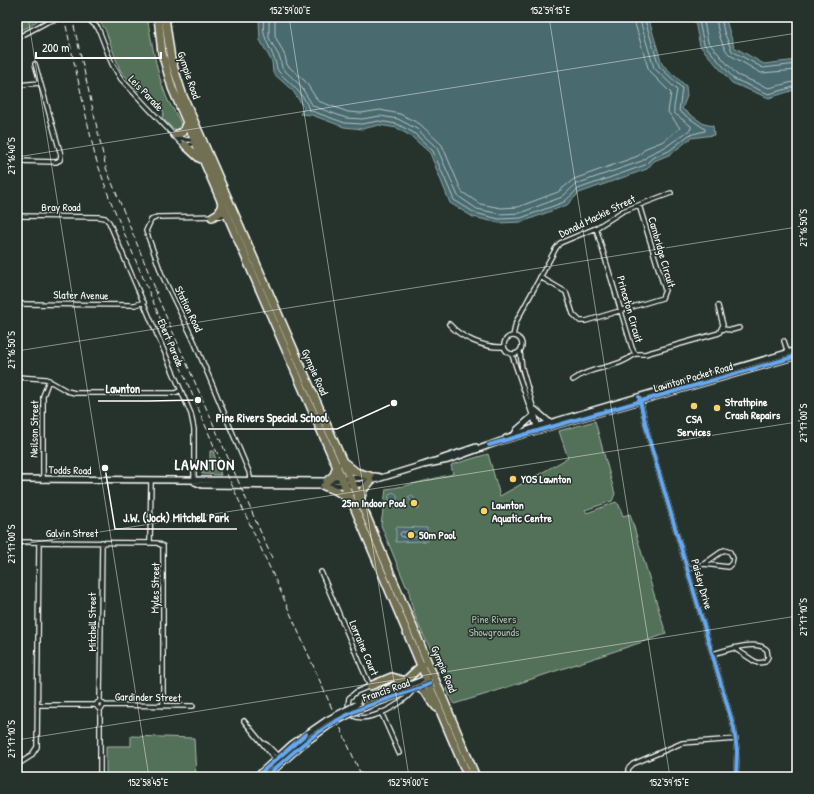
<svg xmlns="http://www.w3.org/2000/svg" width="814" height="794" font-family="'Patrick Hand',sans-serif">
  <rect width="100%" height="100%" fill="#26332d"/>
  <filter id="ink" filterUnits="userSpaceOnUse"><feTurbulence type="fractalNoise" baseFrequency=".025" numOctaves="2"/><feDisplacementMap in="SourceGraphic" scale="8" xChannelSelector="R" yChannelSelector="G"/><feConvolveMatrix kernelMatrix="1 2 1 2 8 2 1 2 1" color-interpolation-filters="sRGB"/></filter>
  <g filter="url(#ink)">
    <path fill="#537058" stroke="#a9b8ac" d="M 17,17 L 42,17 L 30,26 L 17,32 Z
      M 96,17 L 147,17 C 152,43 156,71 166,96 C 170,107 178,114 181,125 L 177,130 L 172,128 L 162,118 L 164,112 L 142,87 L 138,91 L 120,70 L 105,29 Z
      M 595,421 L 615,494 L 612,501 L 585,510 L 587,513 L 616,502 L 619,505 L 623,516 L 630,514 L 666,634 L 490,693 L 454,704 L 447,690 L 449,685 C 436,654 411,623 409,588 L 406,586 L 381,525 L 386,489 C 409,486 430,479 453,474 L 451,465 L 488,454 L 500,496 L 568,458 L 559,431 Z
      M 210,451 L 213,451 L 221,475 L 202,474 L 202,466 L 210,459 Z
      M 131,736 L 194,738 L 196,777 L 106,777 L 106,746 L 131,746 Z"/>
    <path fill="#486a6e" stroke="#91a6a8" d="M 260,17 L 648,17 L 662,64 L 686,86 L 687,96 L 682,109 L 704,124 L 713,126 L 714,135 L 691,138 L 671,154 L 654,161 L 647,169 L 579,193 L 567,205 L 522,222 L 499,223 L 473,217 L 450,203 L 430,153 L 412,137 L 397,128 L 379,125 L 362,129 L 344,127 L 312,115 L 300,114 L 304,108 L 293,91 L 273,73 L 272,62 L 260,40 L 259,20 Z
      M 694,17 L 725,17 L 734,47 L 764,64 L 797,60 L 797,89 L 769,98 L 732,83 L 700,46 Z
      M388.5 497a4.5 4.5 0 1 1 9 0a4.5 4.5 0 1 1-9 0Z
      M 412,495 L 420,508 L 417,510 L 408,497 Z
      M 396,527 L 427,528 L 427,541 L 396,542 Z"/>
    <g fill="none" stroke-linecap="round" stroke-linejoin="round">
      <path stroke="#b6c3c5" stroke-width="1" d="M 264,17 C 261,39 269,42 275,61 C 277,65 276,69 279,72 C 290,84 305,94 309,110 L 345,123 L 362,124 L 379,121 L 397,124 L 414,133 L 433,151 L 454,200 L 475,213 L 499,219 L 521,218 L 564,202 L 578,189 L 645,165 L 652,158 L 669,151 L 689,135 L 705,131 L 705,129 L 679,111 L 682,88 L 659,66 L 644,17
        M 269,17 L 269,38 L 280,58 L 282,68 L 300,85 L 313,106 L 346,118 L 362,119 L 380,116 L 398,119 L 417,129 L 437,148 L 458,196 L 477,209 L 500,214 L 520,213 L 562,197 L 576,184 L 642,161 L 650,154 L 667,146 L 691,129 L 691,126 L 674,113 L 674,107 L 677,90 L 654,68 L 639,17
        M 275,17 L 275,36 L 285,56 L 287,65 L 305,81 L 318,101 L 348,112 L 361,113 L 380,110 L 400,114 L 420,124 L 442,145 L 462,192 L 480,204 L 501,208 L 518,207 L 558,192 L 574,179 L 638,156 L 646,148 L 664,141 L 680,128 L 668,112 L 671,93 L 649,71 L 633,17
        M 698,17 L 704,44 L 734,79 L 769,94 L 797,86
        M 703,17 L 708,42 L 737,75 L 769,88 L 797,81
        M 716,17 C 717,28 721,47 730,55 L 761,73 L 797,70
        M 721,17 L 724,32 L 732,51 L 763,68 L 797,64
        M 402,532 L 421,532 L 423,536 L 421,537 L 402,537 L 400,534 Z"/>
      <defs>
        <path id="street" d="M 86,17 L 98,28 L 112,64 L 121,79 L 181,143 L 189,145 L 196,143
          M 17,38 L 47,22 L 63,17
          M 17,85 L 40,83
          M 177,137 L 187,140 L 195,140
          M 17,161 L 56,162 L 60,160 L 61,155 L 35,64
          M 17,216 L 99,217 L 105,218 L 109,222 L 191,414 L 194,429 L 194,481
          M 229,216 L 157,217 L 151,220 L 146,231 L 162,275 L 194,341 L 249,472 L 251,482
          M 596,228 L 632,348 L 635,354 L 645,354 L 719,333 L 723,325 L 718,306
          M 540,277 L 566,292 L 573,314 L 580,321 L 586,321 L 662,298 L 665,290 L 639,205
          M 17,304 L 135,305 L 144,302
          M 449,324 C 461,338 485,348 503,347
          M 722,329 L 732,330 L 739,328
          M504 345a9 9 0 1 1 18 0a9 9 0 1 1-18 0Z
          M 513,336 L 516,322 L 556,248 L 560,243 L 596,228 L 623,211 L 671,193
          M 784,341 L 788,353
          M 520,352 L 522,368 L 539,428
          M 512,355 L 537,429
          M 17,377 L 46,379 L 67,391 L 75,393 L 175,393 L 181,390
          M 573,380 C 591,366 617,369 635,354
          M 640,400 L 649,439 L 734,728 L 737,751 L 736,777
          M 43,480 L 43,396 L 49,380
          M 17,542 L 157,543 L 163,546 L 163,706
          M 150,543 L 151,481
          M 688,569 L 704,564 L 724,550 L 730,552 L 733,558 L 732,563 L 728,567 L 704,564
          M 321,572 L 370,686 L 356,692 L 349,698 C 341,739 404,706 413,690
          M 713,654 C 726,650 757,639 767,650 L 768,657 L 765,662 L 758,663 L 754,661 L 734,648
          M 100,701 L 102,542
          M96.5 705a3.5 3.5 0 1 1 7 0a3.5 3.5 0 1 1-7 0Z
          M 37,705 L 96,705
          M 104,705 L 193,706
          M 381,712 L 399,753
          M 244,721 L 280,765
          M 263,743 L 267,745 L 284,762
          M 17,765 L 31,756 L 37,747 L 39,542
          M 100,777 L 100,709
          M 629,777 L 628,769 L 633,764 L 682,743 L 736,739"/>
        <path id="secondary" d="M 535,410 L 550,423
          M 515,434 L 517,430 L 532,417
          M 506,438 L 536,427 L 797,350
          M 423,465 L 448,460 L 501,441 L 797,356
          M 17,479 L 327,481 L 375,476 L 380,477
          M 195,482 L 202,485 L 324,486 L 361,484 L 423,465 L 476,447
          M 379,697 L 430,677
          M 358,710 L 430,683
          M 256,777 L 292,744 L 327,720
          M 266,777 L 302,745 L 330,725"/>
        <path id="highway" d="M 158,17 L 162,53 L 172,88 L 349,495 L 468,777
          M 165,17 L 171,59 L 183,96 L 360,501 L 476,777
          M 175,135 L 183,132 L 187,122
          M 185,145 L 199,158 L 204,160
          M 212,217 L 220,212 L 222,202
          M 345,463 L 356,472 L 370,476
          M 327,481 L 334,475 L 337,465
          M 324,486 L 337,491 L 352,501
          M 360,501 L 363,490 L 370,482
          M 370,686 L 392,677 L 405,681
          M 419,688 L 426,693 L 436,707
          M 365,701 L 405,681 L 422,665"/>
      </defs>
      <use href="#street" stroke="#fff" stroke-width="6"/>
      <use href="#secondary" stroke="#fff" stroke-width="8"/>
      <use href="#highway" stroke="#fff" stroke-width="10"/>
      <use href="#street" stroke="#26332d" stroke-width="3.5"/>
      <use href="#secondary" stroke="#26332d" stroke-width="5"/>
      <use href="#highway" stroke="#716f52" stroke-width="7"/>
      <path stroke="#fff" stroke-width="1" stroke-dasharray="6 3" stroke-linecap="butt" d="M 64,17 L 95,156 L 109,197 L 214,446 L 280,590 L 362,777
        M 72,17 L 106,168 L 157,293
        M 154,289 L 272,558"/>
      <defs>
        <path id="secondary-bridge" d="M 327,720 L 356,705
          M 330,725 L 358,710"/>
      </defs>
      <use href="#secondary-bridge" stroke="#fff" stroke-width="8" stroke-linecap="butt"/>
      <use href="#secondary-bridge" stroke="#26332d" stroke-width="5"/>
      <defs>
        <path id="cycleway" d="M 639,397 L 649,439 L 734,728 L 737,751 L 736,777
          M 489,445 L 797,356
          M 256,777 L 306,734
          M 266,777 C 289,756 311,735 338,720 C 367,703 400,696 430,684"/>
      </defs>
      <use href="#cycleway" stroke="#26332d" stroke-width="6"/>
      <use href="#cycleway" stroke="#66a8f1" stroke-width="4"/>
    </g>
  </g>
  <path fill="none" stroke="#fff" stroke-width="1" stroke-opacity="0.45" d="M 28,17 L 149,777M 289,17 L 409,777M 549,17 L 670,777M 17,157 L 797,33M 17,351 L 797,227M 17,545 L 797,422M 17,740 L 797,616"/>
  <g fill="#ffd166" stroke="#26332d" stroke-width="1.5">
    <circle cx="694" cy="406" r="4"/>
    <circle cx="717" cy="408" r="4"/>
    <circle cx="513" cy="479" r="4"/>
    <circle cx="414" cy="503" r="4"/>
    <circle cx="484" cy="511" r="4"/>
    <circle cx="411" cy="535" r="4"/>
  </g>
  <g text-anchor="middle" stroke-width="3" stroke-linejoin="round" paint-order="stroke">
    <g font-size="11" fill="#fff" stroke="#26332d">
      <text transform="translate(189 75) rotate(71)" y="4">Gympie Road</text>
      <text transform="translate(146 93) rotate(46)" y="4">Leis Parade</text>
      <text x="61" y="211">Bray Road</text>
      <text transform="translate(597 216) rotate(-26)" y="4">Donald Mackie Street</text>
      <text transform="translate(662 252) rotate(74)" y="4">Cambridge Circuit</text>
      <text transform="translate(81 295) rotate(1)" y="4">Slater Avenue</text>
      <text transform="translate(189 309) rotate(64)" y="4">Station Road</text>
      <text transform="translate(630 309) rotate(74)" y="4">Princeton Circuit</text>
      <text transform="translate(171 343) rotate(67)" y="4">Ebert Parade</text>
      <text transform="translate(315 372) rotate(66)" y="4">Gympie Road</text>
      <text transform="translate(693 377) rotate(-16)" y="4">Lawnton Pocket Road</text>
      <text transform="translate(34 429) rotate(-89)" y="4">Neilson Street</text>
      <text transform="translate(70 470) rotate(1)" y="4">Todds Road</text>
      <text x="72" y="537">Galvin Street</text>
      <text transform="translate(702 584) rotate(74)" y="4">Paisley Drive</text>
      <text transform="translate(155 588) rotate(-89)" y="4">Myles Street</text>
      <text transform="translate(92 622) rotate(-90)" y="4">Mitchell Street</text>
      <text transform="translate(364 648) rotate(67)" y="4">Lorraine Court</text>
      <text transform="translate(444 669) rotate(67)" y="4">Gympie Road</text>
      <text transform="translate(386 690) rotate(-19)" y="4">Francis Road</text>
      <text transform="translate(148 697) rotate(1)" y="4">Gardinder Street</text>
    </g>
    <g font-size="11" font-weight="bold" fill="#fff" stroke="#26332d" text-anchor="start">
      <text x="725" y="406">Strathpine<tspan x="725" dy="13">Crash Repairs</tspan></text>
      <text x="694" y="423" text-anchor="middle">CSA<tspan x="694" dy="13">Services</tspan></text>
      <text x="521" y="483">YOS Lawnton</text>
      <text x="406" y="507" text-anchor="end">25m Indoor Pool</text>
      <text x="492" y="509">Lawnton<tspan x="492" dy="13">Aquatic Centre</tspan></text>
      <text x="419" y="539">50m Pool</text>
    </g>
    <g font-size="11" fill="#b2bfb4" stroke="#26332d">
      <text x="494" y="623">Pine Rivers<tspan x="494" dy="13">Showgrounds</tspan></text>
    </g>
    <g font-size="15" font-weight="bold" letter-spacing="1" fill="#fff" stroke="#26332d">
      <text x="205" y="470">LAWNTON</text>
    </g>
  </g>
  <path fill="none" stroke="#fff" stroke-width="1.5" d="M198 400L149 401H98M394 403L337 429H208M105 468L115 529H237"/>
  <g fill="#fff" stroke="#26332d" stroke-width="1.5">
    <circle cx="198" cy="400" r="4"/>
    <circle cx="394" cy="403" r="4"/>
    <circle cx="105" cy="468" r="4"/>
  </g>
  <g font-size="12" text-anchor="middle" font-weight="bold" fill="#fff" stroke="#26332d" stroke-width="3" stroke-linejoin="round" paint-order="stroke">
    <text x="123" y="393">Lawnton</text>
    <text x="272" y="422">Pine Rivers Special School</text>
    <text x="176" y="522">J.W. (Jock) Mitchell Park</text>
  </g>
  <rect width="814" height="794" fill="none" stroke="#26332d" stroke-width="44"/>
  <path d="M36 52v6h125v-6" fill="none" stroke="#ffffff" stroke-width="2"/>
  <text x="42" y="52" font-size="12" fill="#ffffff" stroke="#26332d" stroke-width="3" paint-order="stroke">200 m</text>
  <rect x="22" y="22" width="770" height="750" fill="none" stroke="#fff" stroke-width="1.5"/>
  <g font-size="10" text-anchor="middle" fill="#fff">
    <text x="290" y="14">152°59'00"E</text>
    <text x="550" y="14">152°59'15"E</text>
    <text transform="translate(11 156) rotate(-90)" y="4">27°16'40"S</text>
    <text transform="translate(803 228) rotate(-90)" y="4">27°16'50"S</text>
    <text transform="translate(11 350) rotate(-90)" y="4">27°16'50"S</text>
    <text transform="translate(803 423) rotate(-90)" y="4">27°17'00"S</text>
    <text transform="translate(11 544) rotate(-90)" y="4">27°17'00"S</text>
    <text transform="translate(803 617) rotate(-90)" y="4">27°17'10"S</text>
    <text transform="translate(11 739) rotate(-90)" y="4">27°17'10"S</text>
    <text x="148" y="786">152°58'45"E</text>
    <text x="408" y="786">152°59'00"E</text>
    <text x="669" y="786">152°59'15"E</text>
  </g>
</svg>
